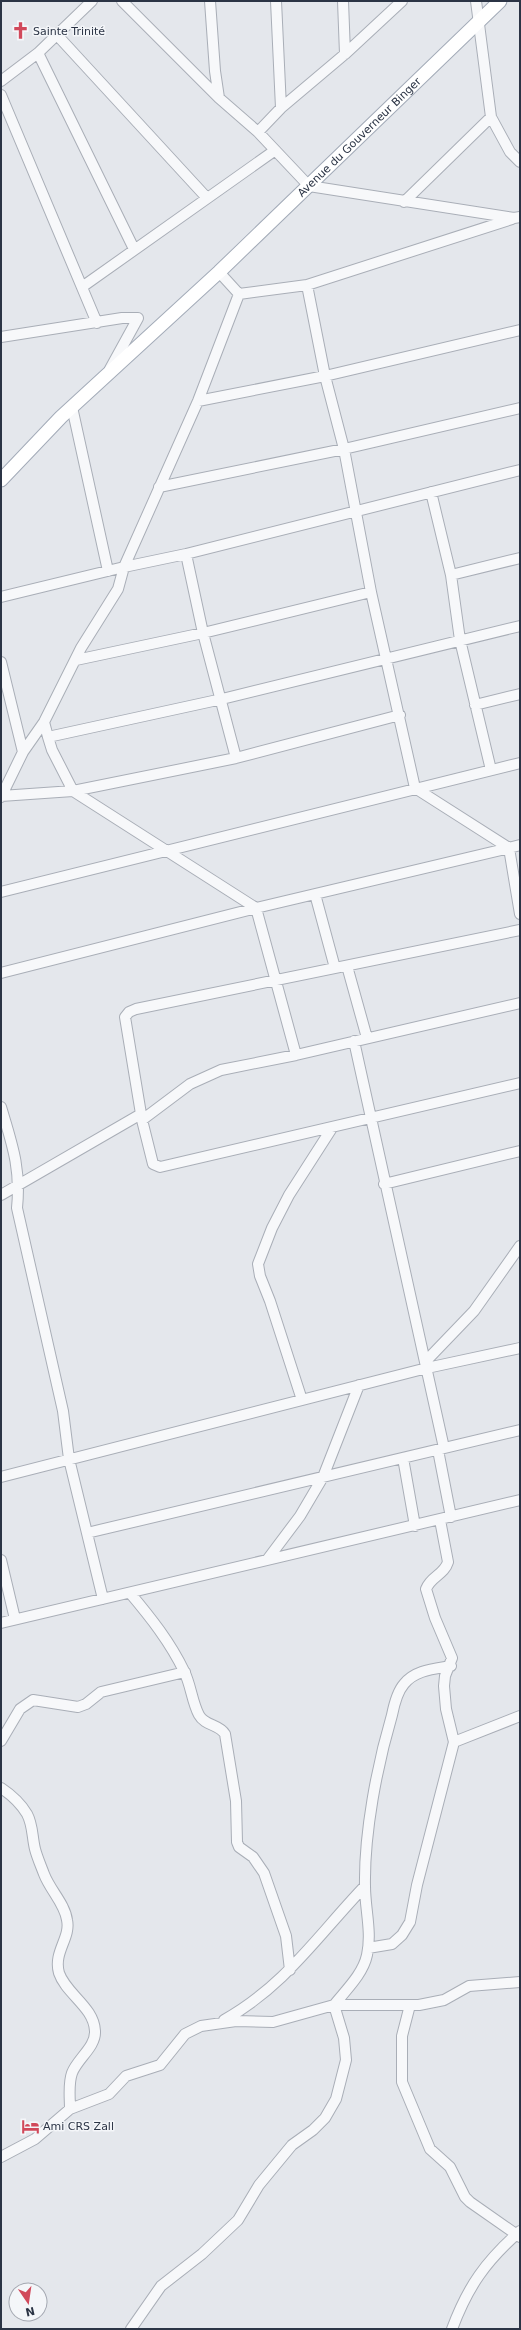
<svg xmlns="http://www.w3.org/2000/svg" width="521" height="2330" font-family="'DejaVu Sans',sans-serif">
  <rect width="100%" height="100%" fill="#e4e7ec"/>
  <g fill="none" stroke-linecap="round" stroke-linejoin="round">
    <defs>
      <path id="minor" d="M 122,1 L 219,98 L 258,132 L 309,186 L 514,218 L 520,217
        M 210,1 L 215,71 L 219,98
        M 276,1 L 281,108
        M 343,1 L 345,54
        M 476,1 L 491,117 L 510,152 L 520,162
        M 57,35 L 207,198
        M 38,53 L 134,249
        M 1,81 L 38,53 L 92,1
        M 1,95 L 97,323
        M 258,132 L 281,108 L 345,54 L 402,1
        M 404,202 L 491,117
        M 219,272 L 239,294
        M 307,285 L 325,376 L 344,449 L 371,592 L 415,788 L 509,848 L 520,845
        M 82,287 L 274,151
        M 239,294 L 307,285 L 512,219
        M 1,337 L 122,318 L 138,318 L 110,369
        M 198,401 L 325,376 L 520,330
        M 72,407 L 108,571
        M 159,487 L 344,449 L 520,408
        M 431,492 L 451,575 L 460,640 L 491,770
        M 186,554 L 203,633 L 236,758
        M 451,575 L 520,558
        M 1,597 L 124,567 L 186,554 L 520,470
        M 76,660 L 203,633 L 371,592
        M 1,662 L 23,752
        M 475,705 L 520,694
        M 44,722 L 48,737 L 222,699 L 520,626
        M 48,737 L 52,750 L 73,791 L 236,758 L 400,715
        M 1,796 L 73,791 L 256,908 L 509,848 L 520,914
        M 1,797 L 23,752 L 44,722 L 81,648 L 118,589 L 124,567 L 198,401 L 239,294
        M 1,892 L 520,763
        M 315,894 L 335,968
        M 520,930 L 136,1009 L 129,1012 L 125,1017 L 142,1120 L 153,1164 L 160,1167 L 520,1083
        M 347,966 L 367,1038
        M 1,973 L 256,908 L 296,1055
        M 354,1041 L 444,1448
        M 1,1107 C 12,1144 21,1168 17,1208 L 63,1411 L 69,1459 L 103,1599
        M 142,1120 L 190,1084 L 221,1070 L 296,1055 L 520,1003
        M 384,1184 L 520,1151
        M 1,1195 L 141,1114
        M 426,1361 L 474,1311 L 520,1246
        M 302,1400 L 270,1301 L 260,1276 L 258,1264 L 272,1228 L 289,1195 L 332,1128
        M 438,1450 L 451,1517
        M 403,1458 L 415,1526
        M 1,1477 L 427,1368 L 520,1348
        M 87,1533 L 520,1430
        M 1,1560 L 15,1619
        M 267,1560 L 300,1516 L 323,1477 L 359,1385
        M 130,1593 C 151,1618 170,1642 184,1671 C 191,1685 192,1702 199,1715 C 205,1726 219,1724 225,1734 L 236,1801 L 237,1842 L 239,1847 L 253,1857 L 264,1873 L 286,1936 L 290,1970
        M 1,1623 L 520,1500
        M 1,1741 L 20,1709 L 33,1700 L 78,1707 L 86,1704 L 101,1692 L 185,1672
        M 454,1742 L 520,1716
        M 1,1788 C 10,1794 21,1804 27,1814 C 33,1825 32,1837 35,1849 C 37,1857 41,1866 44,1874 C 50,1890 65,1904 67,1920 C 71,1938 53,1952 59,1973 C 66,1994 94,2007 95,2031 C 96,2047 77,2059 72,2073 C 68,2084 70,2097 70,2109
        M 368,1948 L 392,1944 L 402,1935 L 410,1922 L 417,1885 L 454,1742 L 446,1709 L 444,1686 L 445,1676 L 452,1658 L 435,1618 L 426,1589 C 431,1576 444,1575 448,1562 L 440,1520
        M 334,2005 C 346,1990 363,1974 367,1955 C 372,1932 365,1909 365,1886 C 364,1833 377,1766 392,1715 C 394,1705 397,1692 404,1684 C 415,1670 434,1669 451,1666
        M 410,2005 L 402,2036 L 402,2082 L 430,2149 L 450,2167 L 465,2197 L 470,2202 L 520,2237
        M 224,2020 C 285,1986 318,1935 365,1886
        M 1,2157 L 35,2139 L 70,2109 L 109,2094 L 126,2076 L 160,2065 L 185,2034 L 201,2026 L 236,2021 L 273,2022 L 334,2005 L 419,2005 L 444,2000 L 469,1986 L 520,1982
        M 131,2329 L 161,2286 L 202,2254 L 238,2220 L 259,2185 L 292,2145 L 313,2130 L 325,2118 L 336,2099 L 346,2060 L 344,2038 L 334,2005
        M 452,2329 C 468,2286 486,2261 520,2231"/>
      <g id="major">
        <path id="s1" d="M 1,480 L 61,417 L 219,272 L 500,1"/>
      </g>
    </defs>
    <use href="#minor" stroke="#a9aeb7" stroke-width="12"/>
    <use href="#major" stroke="#a3abb8" stroke-width="15"/>
    <use href="#minor" stroke="#f7f8fa" stroke-width="10"/>
    <use href="#major" stroke="#fff" stroke-width="13"/>
  </g>
  <defs>
    <symbol id="church-bare" viewBox="-9 -9 18 18"><path d="M-1.2-6h2.4v3.5h3.3v2.4h-3.3V6h-2.4V-.1h-3.3v-2.4h3.3Z" fill="#d1495b" stroke="#f4f6f9" stroke-width="2.5" paint-order="stroke"/></symbol>
    <symbol id="hotel-bare" viewBox="-9 -9 18 18"><path d="M-6-4.5h1.5V1H6V5H4.5V3h-9V5H-6ZM-4 0a1.8 1.8 0 1 1 3.6 0ZM.5 0V-2.5h3Q6-2.5 6 0Z" fill="#d1495b" stroke="#f4f6f9" stroke-width="2.5" paint-order="stroke"/></symbol>
  </defs>
  <g fill-rule="evenodd">
    <use href="#church-bare" x="8" y="18" width="25" height="25"/>
    <use href="#hotel-bare" x="18" y="2114" width="25" height="25"/>
  </g>
  <g text-anchor="middle" stroke-width="3" stroke-linejoin="round" paint-order="stroke">
    <g font-size="11" fill="#2b3445" stroke="#f4f6f9" text-anchor="start">
      <text x="33" y="35">Sainte Trinité</text>
      <text x="43" y="2130">Ami CRS Zall</text>
    </g>
    <g font-size="11" fill="#2b3445" stroke="#f4f6f9">
      <text dy="4" stroke="none"><textPath href="#s1" startOffset="496">Avenue du Gouverneur Binger</textPath></text>
    </g>
  </g>
  <rect width="521" height="2330" fill="none" stroke="#2b3445" stroke-width="4"/>
  <g transform="translate(28 2302) rotate(167)"><circle r="19" fill="#f4f6f9" stroke="#a4a8b1"/>
  <path d="M0-3L7 15L0 10L-7 15Z" fill="#d1495b"/>
  <text y="-6" font-size="11" font-weight="bold" text-anchor="middle" fill="#2b3445">N</text>
  </g>
</svg>
